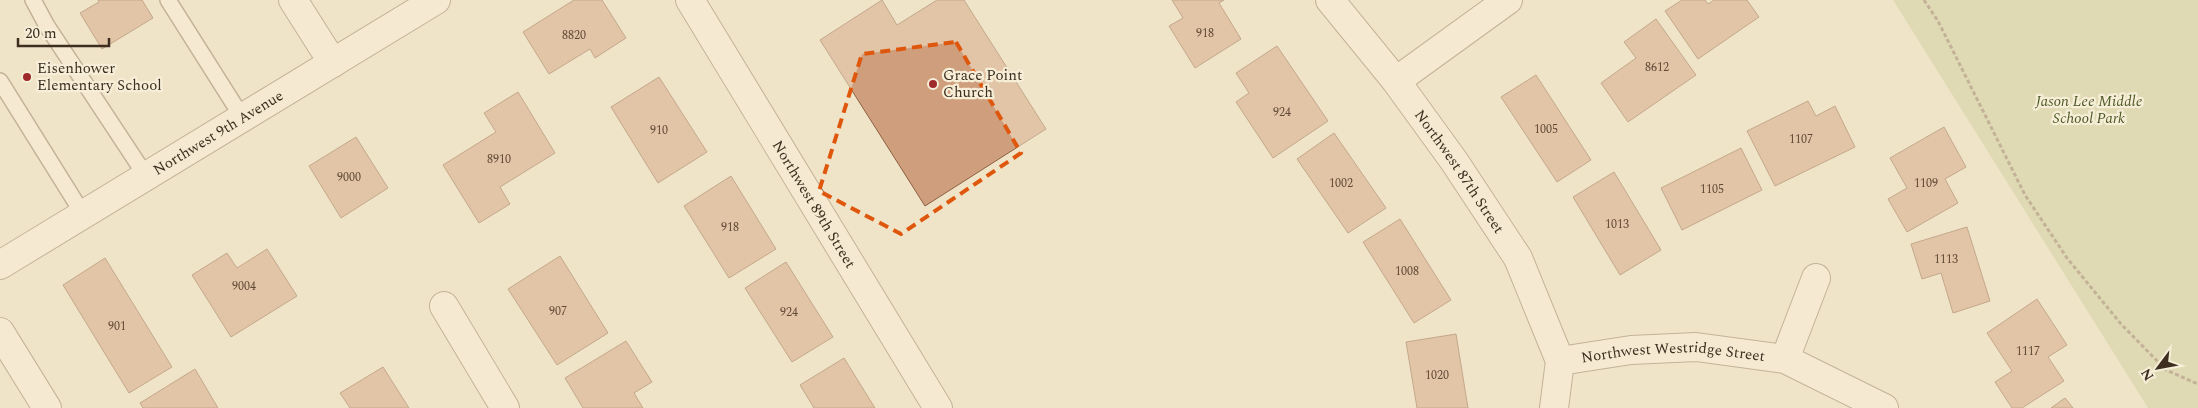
<svg xmlns="http://www.w3.org/2000/svg" width="2198" height="408" font-family="Spectral,serif">
  <rect width="100%" height="100%" fill="#f0e4c8"/>
  <path fill="#c9cf9b" d="M 1893,0 L 2198,0 L 2198,408 L 2148,408 Z"/>
  <path fill="#cf9f7d" stroke="#8d5f41" d="M 98,0 L 142,0 L 153,18 L 102,49 L 80,13 L 99,2 Z
    M 574,0 L 602,0 L 626,38 L 595,58 L 590,49 L 549,74 L 523,32 Z
    M 882,0 L 897,25 L 937,0 L 964,0 L 1046,129 L 925,206 L 820,40 Z
    M 1172,0 L 1224,0 L 1219,3 L 1241,39 L 1195,68 L 1169,26 L 1183,18 Z
    M 1682,0 L 1705,0 L 1708,4 L 1714,0 L 1747,0 L 1759,17 L 1698,59 L 1665,11 Z
    M 1656,19 L 1696,75 L 1628,122 L 1601,83 L 1636,58 L 1624,42 Z
    M 1277,46 L 1328,121 L 1273,158 L 1236,102 L 1249,93 L 1236,73 Z
    M 1536,75 L 1591,160 L 1557,182 L 1501,97 Z
    M 659,77 L 707,152 L 658,183 L 611,107 Z
    M 518,92 L 555,153 L 500,187 L 510,204 L 479,223 L 443,165 L 496,132 L 484,113 Z
    M 1808,101 L 1816,116 L 1835,106 L 1855,147 L 1775,186 L 1747,131 Z
    M 1944,127 L 1966,167 L 1945,179 L 1958,203 L 1907,232 L 1888,199 L 1907,188 L 1890,158 Z
    M 1334,133 L 1386,208 L 1348,233 L 1297,159 Z
    M 356,137 L 388,188 L 341,218 L 309,166 Z
    M 1741,148 L 1762,190 L 1682,230 L 1661,188 Z
    M 1614,172 L 1661,250 L 1620,275 L 1573,197 Z
    M 731,176 L 776,249 L 729,278 L 684,206 Z
    M 1400,219 L 1451,300 L 1414,323 L 1363,242 Z
    M 1967,227 L 1990,301 L 1953,313 L 1941,273 L 1922,279 L 1911,244 Z
    M 267,249 L 297,296 L 231,337 L 192,275 L 227,253 L 237,268 Z
    M 560,256 L 608,333 L 557,365 L 508,289 Z
    M 105,258 L 172,367 L 129,393 L 63,285 Z
    M 786,262 L 833,337 L 792,362 L 745,288 Z
    M 2037,299 L 2067,345 L 2048,357 L 2064,381 L 2022,408 L 2012,408 L 1995,382 L 2012,371 L 1987,333 Z
    M 1456,334 L 1468,408 L 1417,408 L 1406,342 Z
    M 626,341 L 652,382 L 634,393 L 643,408 L 583,408 L 565,378 Z
    M 844,358 L 875,408 L 814,408 L 800,385 Z
    M 383,367 L 409,408 L 350,408 L 340,393 Z
    M 195,369 L 218,408 L 143,408 L 140,403 Z
    M 2065,398 L 2073,408 L 2051,408 Z"/>
  <g fill="none" stroke-linecap="round" stroke-linejoin="round">
    <defs>
      <path id="service" d="M 33,0 L 47,26 L 146,176
        M 168,0 L 242,117
        M 0,81 L 83,214"/>
      <g id="minor">
        <path d="M 293,0 L 333,63"/>
        <path id="s1" d="M 690,0 L 938,408"/>
        <path id="s2" d="M 1330,0 L 1396,81 L 1454,161 L 1518,258 L 1560,361 L 1554,408"/>
        <path d="M 1396,81 L 1508,0"/>
        <path d="M 444,306 L 505,408"/>
        <path d="M 0,332 L 47,408"/>
        <path d="M 1785,359 L 1816,278"/>
        <path id="s3" d="M 1560,361 L 1631,350 L 1696,347 L 1785,359 L 1884,408"/>
      </g>
      <g id="tertiary">
        <path id="s4" d="M 0,265 L 436,0"/>
      </g>
    </defs>
    <use href="#service" stroke="#8d765c" stroke-width="18"/>
    <use href="#minor" stroke="#8d765c" stroke-width="30"/>
    <use href="#tertiary" stroke="#8d765c" stroke-width="30"/>
    <path stroke="#8d765c" stroke-width="3" stroke-dasharray="4 2.5" stroke-linecap="butt" d="M 1924,0 L 1938,21 L 2025,195 L 2067,258 L 2121,324 L 2166,370 L 2198,384"/>
    <use href="#service" stroke="#faf1dc" stroke-width="15"/>
    <use href="#minor" stroke="#faf1dc" stroke-width="28"/>
    <use href="#tertiary" stroke="#faf1dc" stroke-width="28"/>
  </g>
  <path d="M0 0H2198V408H0ZM 956,42 L 1021,153 L 901,234 L 819,191 L 862,54 Z" fill="#f0e4c8" fill-opacity=".55" fill-rule="evenodd"/>
  <path fill="none" stroke="#df570d" stroke-width="4" stroke-dasharray="10 6" stroke-linejoin="round" d="M 956,42 L 1021,153 L 901,234 L 819,191 L 862,54 Z"/>
  <g fill="#9e2a2b" stroke="#f7eed8" stroke-width="2">
    <circle cx="27" cy="77" r="5"/>
    <circle cx="933" cy="84" r="5"/>
  </g>
  <g text-anchor="middle" stroke-width="4.5" stroke-linejoin="round" paint-order="stroke">
    <g font-size="12" fill="#624a37">
      <text x="1205" y="37">918</text>
      <text x="574" y="39">8820</text>
      <text x="1657" y="71">8612</text>
      <text x="1282" y="116">924</text>
      <text x="1546" y="133">1005</text>
      <text x="659" y="134">910</text>
      <text x="1801" y="143">1107</text>
      <text x="499" y="163">8910</text>
      <text x="349" y="181">9000</text>
      <text x="1341" y="187">1002</text>
      <text x="1926" y="187">1109</text>
      <text x="1712" y="193">1105</text>
      <text x="1617" y="228">1013</text>
      <text x="730" y="231">918</text>
      <text x="1946" y="263">1113</text>
      <text x="1407" y="275">1008</text>
      <text x="244" y="290">9004</text>
      <text x="558" y="315">907</text>
      <text x="789" y="316">924</text>
      <text x="117" y="330">901</text>
      <text x="2028" y="355">1117</text>
      <text x="1437" y="379">1020</text>
    </g>
    <g font-size="15" fill="#3d2e20" stroke="#f7eed8" text-anchor="start">
      <text x="37" y="73">Eisenhower<tspan x="37" dy="17">Elementary School</tspan></text>
      <text x="943" y="80">Grace Point<tspan x="943" dy="17">Church</tspan></text>
    </g>
    <g font-size="15" font-style="italic" fill="#4d5a26" stroke="#f7eed8">
      <text x="2089" y="106">Jason Lee Middle<tspan x="2089" dy="17">School Park</tspan></text>
    </g>
    <g font-size="15" fill="#3d2e20" stroke="#f7eed8">
      <text dy="5" stroke="none"><textPath href="#s4" startOffset="255">Northwest 9th Avenue</textPath></text>
      <text dy="5" stroke="none"><textPath href="#s2" startOffset="215">Northwest 87th Street</textPath></text>
      <text dy="5" stroke="none"><textPath href="#s1" startOffset="239">Northwest 89th Street</textPath></text>
      <text dy="5" stroke="none"><textPath href="#s3" startOffset="114">Northwest Westridge Street</textPath></text>
    </g>
  </g>
  <g transform="translate(2158 368) rotate(238)" stroke="#f7eed8" stroke-width="4" paint-order="stroke">
  <path d="M0-4L9 19L0 12L-9 19Z" fill="#3d2e20"/>
  <text y="-8" font-size="14" font-weight="bold" text-anchor="middle" fill="#3d2e20">N</text>
  </g>
  <path d="M18 38v8h91v-8" fill="none" stroke="#3d2e20" stroke-width="2.5"/>
  <text x="25" y="38" font-size="15" fill="#3d2e20" stroke="#f7eed8" stroke-width="4" paint-order="stroke">20 m</text>
</svg>
